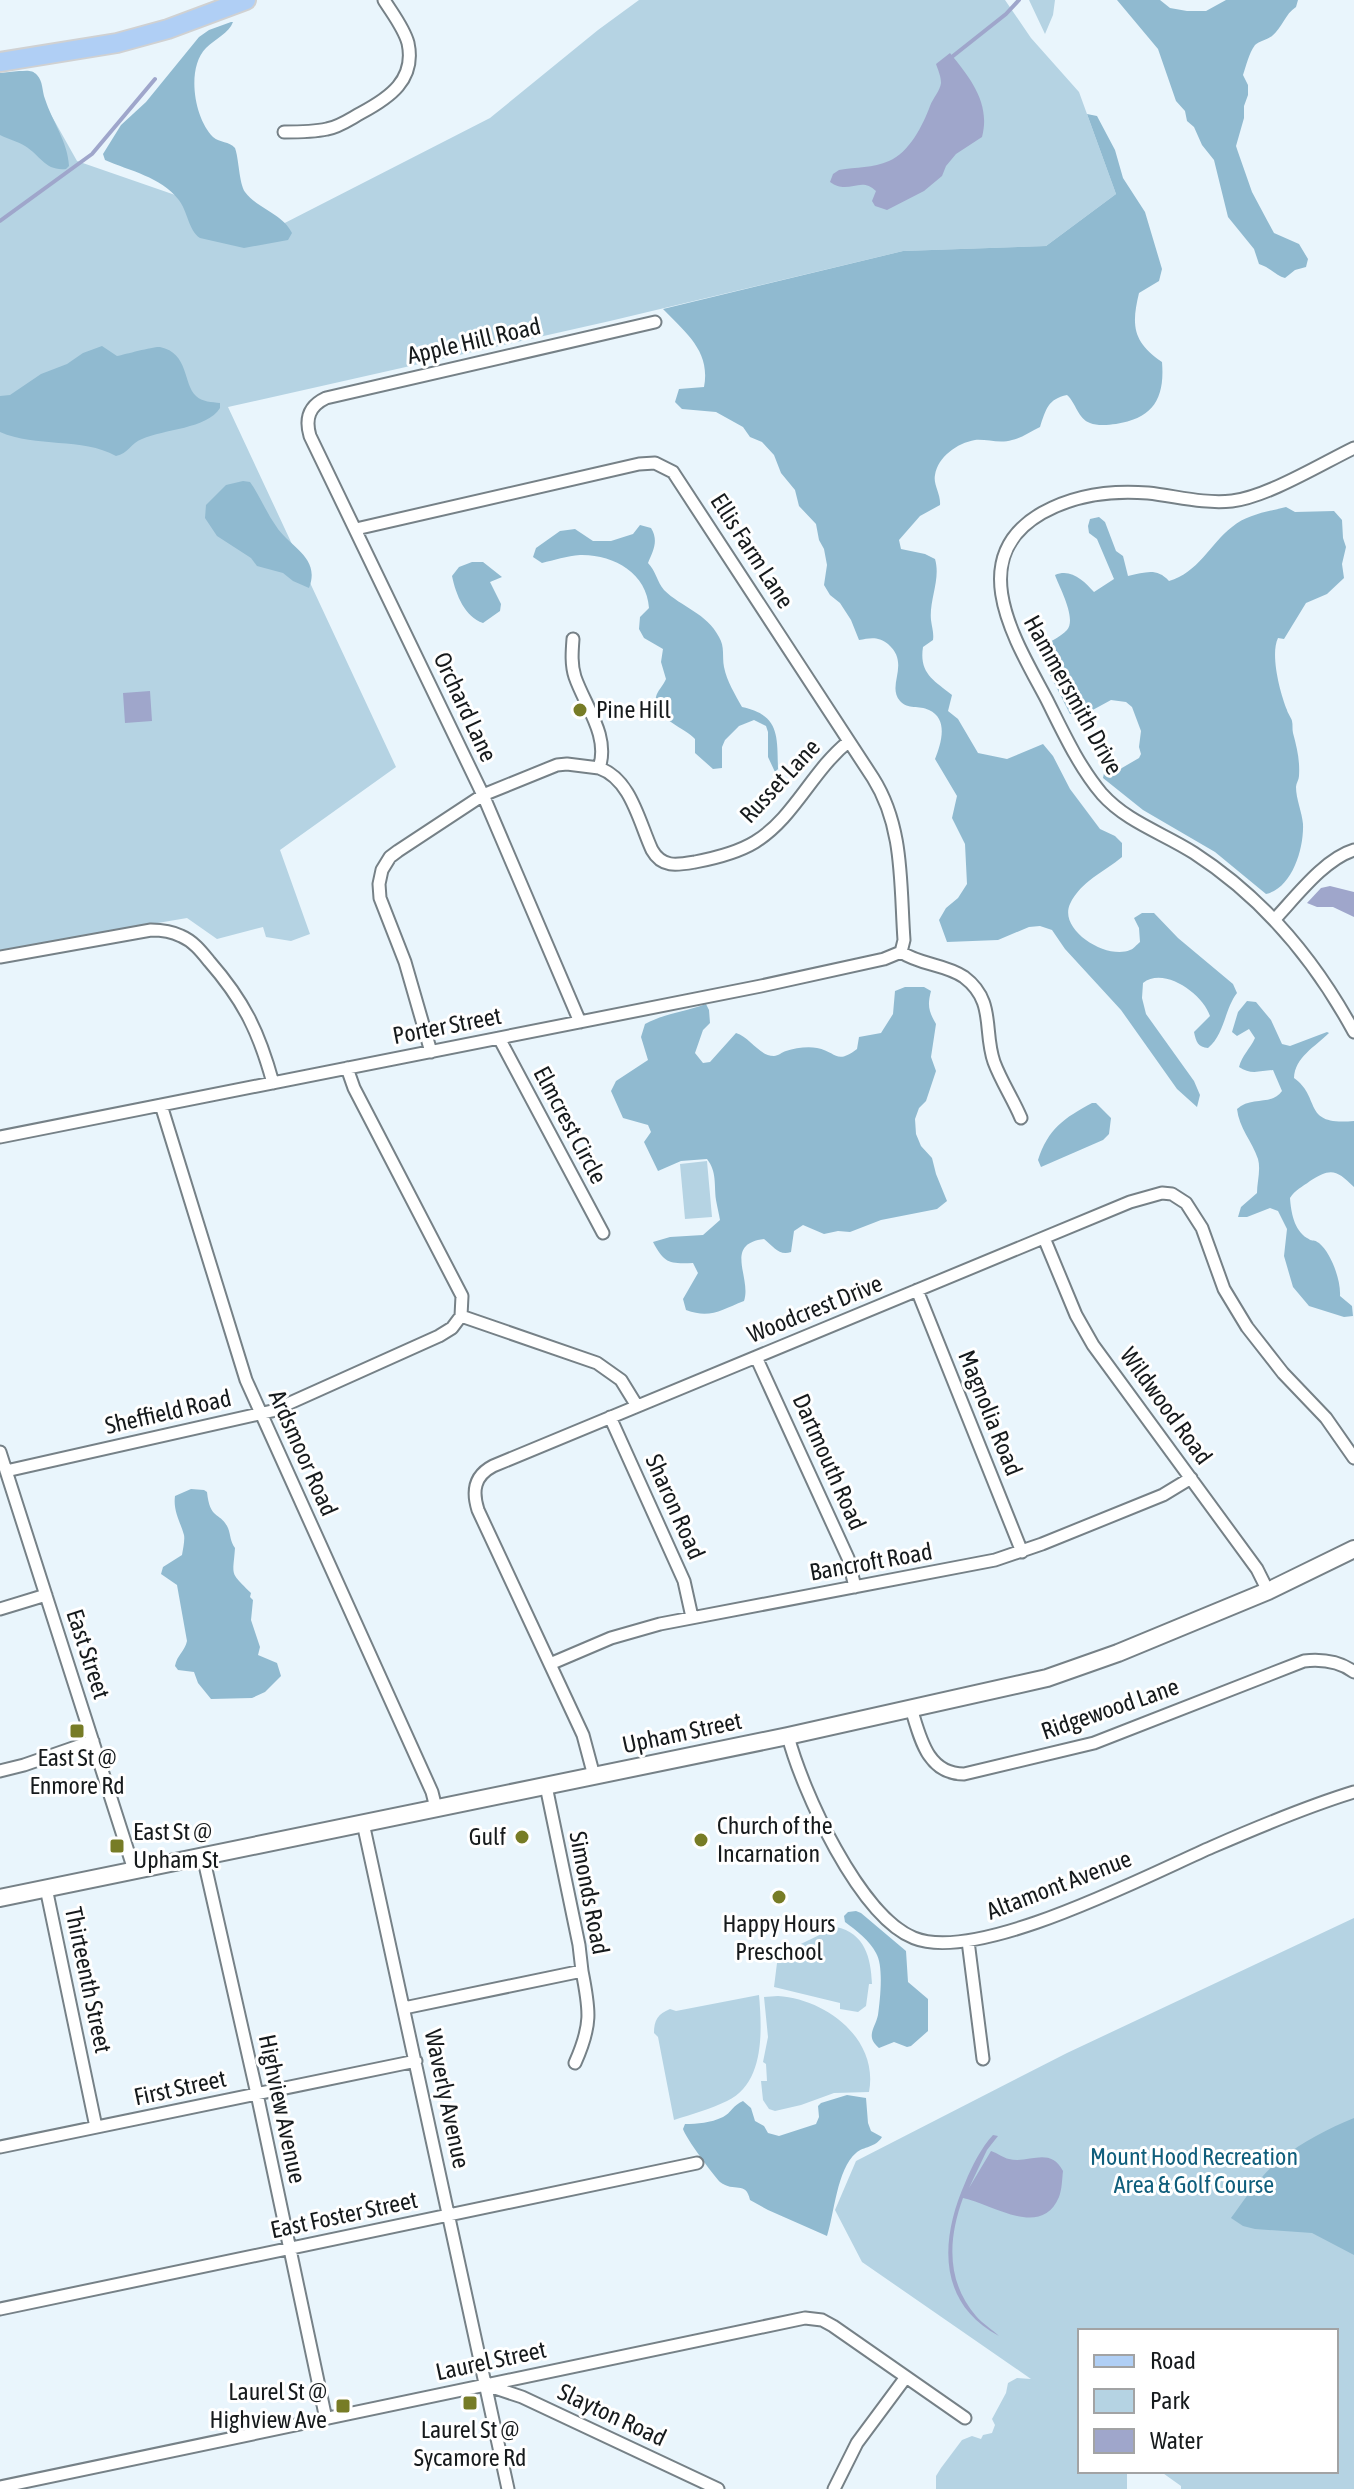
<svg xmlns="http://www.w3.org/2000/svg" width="1354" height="2489" font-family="'Asap Condensed',sans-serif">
  <rect width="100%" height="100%" fill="#e9f5fc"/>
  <path fill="#b5d3e3" d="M 639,0 L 1005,0 L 1031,38 L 1079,92 L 1116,194 L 1046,246 L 903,251 L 610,321 L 228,407 L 396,767 L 280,850 L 310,934 L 291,941 L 266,937 L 263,927 L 217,939 L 187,918 L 0,950 L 0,84 L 32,81 L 77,161 L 273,229 L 490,118 L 598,30 Z
    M 1029,0 L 1055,0 L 1053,15 L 1045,34 Z
    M 707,1161 L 712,1217 L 685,1219 L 680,1164 Z
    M 1354,1918 L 1354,2489 L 1181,2489 L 1181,2486 L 1160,2471 L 1336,2471 L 1336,2331 L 1080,2331 L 1080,2471 L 1127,2471 L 1127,2489 L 936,2489 L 936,2476 L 941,2468 L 962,2440 L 972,2436 L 981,2439 L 983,2435 L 992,2433 L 995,2425 L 992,2419 L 1006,2393 L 1008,2383 L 1017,2378 L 1031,2379 L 862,2262 L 835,2210 L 856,2161 L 1067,2053 Z
    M 836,1927 C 865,1933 871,1958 872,1984 L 869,1984 L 866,2006 L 858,2012 L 840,2009 L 840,2003 L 774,1987 L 778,1955 Z
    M 759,1995 C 762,2030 765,2083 727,2101 C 711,2109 692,2114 674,2120 L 658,2037 L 654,2033 C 654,2020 658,2014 670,2009 L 676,2011 Z
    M 778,1996 C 826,1999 879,2039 869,2092 L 834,2093 L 801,2105 L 775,2111 L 769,2109 L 763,2100 L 761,2081 L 767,2081 L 766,2064 L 763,2062 L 768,2037 L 764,1997 Z"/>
  <path fill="#90bad0" d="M 1117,0 L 1160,0 L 1170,8 L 1187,11 L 1206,11 L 1226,0 L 1298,0 L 1296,7 C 1285,14 1282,28 1272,36 C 1267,40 1259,41 1255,45 C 1249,53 1246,66 1243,75 L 1248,85 L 1248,95 L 1244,106 L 1244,118 L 1236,146 L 1238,152 L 1252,192 L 1268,222 L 1274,233 L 1299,244 L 1308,259 L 1306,267 L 1295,270 L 1285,278 C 1277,276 1271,268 1259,264 L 1254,249 L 1228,217 L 1214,160 L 1202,145 L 1194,127 L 1187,121 L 1185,111 L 1176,101 L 1158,49 Z
    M 231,22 L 233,22 C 229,33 215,39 206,48 C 186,68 194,118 213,137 C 220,143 229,141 235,148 C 239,159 239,183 245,192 C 258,209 283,214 292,233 L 288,240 L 244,248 L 200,238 C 188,230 188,211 178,199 C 161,177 130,171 105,160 L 103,154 L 121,125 L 146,102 L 199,37 L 209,30 Z
    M 19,71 C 25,71 32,69 37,75 C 43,81 42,91 45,99 C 52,121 68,142 69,166 L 66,169 C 45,171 41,156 25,146 C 17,141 8,139 0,135 L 0,73 Z
    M 1087,114 L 1097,116 L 1115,150 L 1123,178 L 1145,212 L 1162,269 L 1159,281 L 1139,293 C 1131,326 1133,342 1162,362 C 1165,399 1153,418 1116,424 C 1108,425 1097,426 1090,423 C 1078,419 1076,403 1067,395 C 1048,399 1046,409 1040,427 C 1031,431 1022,438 1012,440 C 1000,444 987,439 975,440 C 957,443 938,457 935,475 C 933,485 941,494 940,505 L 920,516 L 899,540 L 901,549 L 925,554 L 935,559 C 941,579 929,600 931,620 C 932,628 934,633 933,640 L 923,647 C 919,673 933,680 952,695 L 948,711 L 958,719 L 978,753 L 1007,759 L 1043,744 L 1053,756 L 1070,789 L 1100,829 L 1115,836 L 1122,843 L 1122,857 C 1104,872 1081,881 1070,904 C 1058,930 1107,960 1130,950 C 1134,949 1136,945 1140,942 L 1139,928 L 1134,918 L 1142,913 L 1154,913 L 1178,938 L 1233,984 L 1237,993 C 1224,1010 1225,1034 1208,1048 C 1198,1047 1196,1042 1194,1032 L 1210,1016 C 1203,994 1164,966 1143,983 L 1142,998 L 1146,1014 L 1194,1081 L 1200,1095 L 1197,1107 L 1177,1089 L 1121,1010 L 1065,949 L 1052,930 L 1040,926 L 1029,927 L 998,940 L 947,942 L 939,920 L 946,908 L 958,898 L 967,884 L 965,844 L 952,818 L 957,796 L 935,759 C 941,744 949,719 929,710 C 919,705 908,710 900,701 C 886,685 911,664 888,644 C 878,636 870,638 859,640 L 851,620 L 840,603 L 830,595 L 824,585 L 827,565 L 824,549 L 819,540 L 816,524 L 799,506 L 795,490 L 781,473 L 774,455 L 762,442 L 750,437 L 743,427 L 716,412 L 682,409 L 675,402 L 679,389 L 704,387 C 711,351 685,332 663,309 L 903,251 L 1046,246 L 1116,194 Z
    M 102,346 L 117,356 C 126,354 155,346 160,347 C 189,353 183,384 196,396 C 202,402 212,402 220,403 L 220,408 C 207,429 164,429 142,439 C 131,443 128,454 116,456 C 82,437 36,448 0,432 L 0,396 L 10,395 L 41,374 L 67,364 L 83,353 Z
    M 243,481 L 250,482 C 260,496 266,512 276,526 C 290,548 321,557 309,588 L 293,581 L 283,573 L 257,566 L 251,558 L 217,536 L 205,518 L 206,505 L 226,485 Z
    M 1286,507 L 1295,512 L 1334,511 L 1342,520 L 1343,538 L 1346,547 L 1342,564 L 1344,578 L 1327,594 L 1306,603 L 1284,639 L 1278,638 C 1270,654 1280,693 1287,710 C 1287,712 1292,719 1292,721 C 1293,725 1292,729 1293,733 C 1297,748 1300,760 1299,776 C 1299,780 1296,783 1296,787 C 1296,799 1302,812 1303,824 C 1304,849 1292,888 1266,894 L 1215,852 L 1143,810 L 1103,778 L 1104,773 L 1115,772 L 1139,758 L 1141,754 L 1139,747 L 1141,731 L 1132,707 L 1126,702 L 1111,700 L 1089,712 L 1070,714 L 1041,657 L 1039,649 C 1047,642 1060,638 1067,630 C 1077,618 1059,587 1055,575 C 1071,568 1084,581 1094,592 L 1114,579 L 1097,539 L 1089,533 L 1088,526 L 1090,519 L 1099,517 L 1105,522 L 1116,551 L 1123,556 L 1128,576 C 1145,573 1156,567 1169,581 C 1198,573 1210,544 1232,527 C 1248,514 1267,512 1286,507 Z
    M 640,525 L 651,528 C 659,541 653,551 648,563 C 656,571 657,582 664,590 C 681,607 707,613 719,637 C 725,647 722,656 724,667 C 727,682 735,694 742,707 C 780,715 777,736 778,769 L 775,772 L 768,757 L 768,732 L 766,726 L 754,720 L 739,726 L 725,740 L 722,747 L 722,768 L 713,769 L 695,753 L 695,739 C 685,728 650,716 656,697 C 657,691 663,686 666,679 L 661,662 L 663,649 L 644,638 L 639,629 L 640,617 L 649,608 C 647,573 613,554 580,555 C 567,556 554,560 542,563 L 533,557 L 536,548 L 560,531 L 575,529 L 593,541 L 611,541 L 633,534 Z
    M 472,562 L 483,562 L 502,577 L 490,582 L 501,604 L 500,611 L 483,623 C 465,617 456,595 452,576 L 459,567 Z
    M 905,987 L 924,987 L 931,991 C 927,1006 929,1012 936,1024 L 931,1057 L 936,1071 L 926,1101 L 919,1108 L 915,1119 L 916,1134 L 921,1146 L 932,1158 L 936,1174 L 947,1201 L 937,1209 L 881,1220 L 850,1232 L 838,1231 L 824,1234 L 803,1225 L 794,1231 L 791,1252 C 779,1256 774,1247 764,1239 C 723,1244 752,1278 744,1301 C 721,1310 710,1319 686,1310 L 683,1299 L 698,1273 L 693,1263 C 669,1264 664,1263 653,1242 L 670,1237 L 703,1235 L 720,1220 C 719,1214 717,1206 716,1200 C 714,1184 717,1172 707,1159 L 681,1161 L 658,1171 L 644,1142 L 651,1132 L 648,1125 L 623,1118 L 611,1091 L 616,1081 L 648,1060 L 641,1037 L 645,1024 C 666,1013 684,1012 706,1004 L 709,1010 L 710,1023 L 703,1030 L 695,1053 L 703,1063 L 710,1062 L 736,1033 C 750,1037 759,1056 774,1056 C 778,1056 782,1052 786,1051 C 795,1048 808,1046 817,1048 C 837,1052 836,1065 857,1049 L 859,1037 L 881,1033 L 893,1014 L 895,991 Z
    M 1247,1001 L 1256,1002 L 1271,1020 L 1282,1044 L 1290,1046 L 1327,1032 L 1329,1033 C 1315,1047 1295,1057 1294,1078 C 1322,1098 1301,1126 1354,1121 L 1354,1187 C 1337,1170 1331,1167 1310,1181 C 1302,1187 1295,1190 1290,1198 C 1291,1212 1294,1230 1307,1238 C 1315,1243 1311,1238 1319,1243 C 1331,1253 1341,1280 1340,1296 L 1352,1306 L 1353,1316 L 1344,1317 L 1309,1306 L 1293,1287 L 1284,1256 L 1287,1229 L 1278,1211 L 1270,1208 L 1247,1217 L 1238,1217 L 1241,1207 L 1257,1193 C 1257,1182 1261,1170 1258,1159 C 1252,1141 1239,1128 1237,1109 C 1251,1096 1272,1106 1282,1091 L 1273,1070 C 1260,1071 1250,1075 1239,1067 C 1242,1055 1250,1049 1255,1038 L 1249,1029 L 1237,1036 L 1232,1032 L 1238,1012 Z
    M 1092,1103 L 1096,1103 L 1111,1118 L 1109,1134 L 1103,1140 L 1041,1167 L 1038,1160 C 1048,1129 1064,1118 1092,1103 Z
    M 191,1489 L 204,1490 L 207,1492 C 210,1521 220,1511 228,1528 C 231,1536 230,1541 235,1548 C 233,1577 229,1571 251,1593 L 250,1597 L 253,1600 L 251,1620 L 260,1647 L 258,1655 L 277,1663 L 281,1676 L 265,1692 L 252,1698 L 211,1699 L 198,1683 L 194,1672 L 178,1670 L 175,1666 C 177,1655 185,1651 187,1641 L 177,1585 L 161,1574 L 163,1567 L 182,1555 C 183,1549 185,1540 184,1535 C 180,1521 173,1511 175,1496 Z
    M 856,1911 L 861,1913 L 906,1951 L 908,1982 L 928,1999 L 928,2031 L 911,2046 L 907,2047 L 894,2042 L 879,2048 C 865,2036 875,2029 878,2015 C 880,2000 884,1966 876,1953 C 870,1941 856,1930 845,1922 L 844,1916 L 848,1912 Z
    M 847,2095 L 866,2098 L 868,2123 L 871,2131 L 882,2137 C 875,2148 864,2146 856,2153 C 837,2169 834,2215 827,2236 L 768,2210 L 750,2200 C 746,2180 734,2193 720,2182 C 714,2176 685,2137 683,2129 L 685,2124 C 698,2124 710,2123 723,2117 C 731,2113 733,2105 743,2101 L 751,2108 L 755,2121 L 764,2126 L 768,2133 L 779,2136 L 816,2124 L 819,2117 L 818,2106 L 821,2103 Z
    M 1354,2118 L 1354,2255 L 1312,2233 L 1255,2229 L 1243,2226 L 1231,2218 C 1246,2198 1261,2174 1281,2159 C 1302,2142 1329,2128 1354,2118 Z"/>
  <path fill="#9fa6cb" d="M 950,53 C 970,78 991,103 982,137 L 956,154 L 946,166 L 942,176 L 924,191 L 887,210 L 875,206 L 872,201 L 876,191 C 860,175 849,196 830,182 L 833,174 L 839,170 C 856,167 873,168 889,161 C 909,153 923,125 930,106 C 933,98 940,91 941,83 C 941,76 938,70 936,64 Z
    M 150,691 L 152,721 L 125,723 L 123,693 Z
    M 1330,886 L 1354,892 L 1354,917 L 1333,907 L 1317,907 L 1307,903 L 1321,888 Z
    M 993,2135 L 998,2136 L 987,2150 L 969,2188 L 991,2151 C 998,2153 1003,2158 1009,2159 C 1029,2164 1050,2146 1063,2171 C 1062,2180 1062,2189 1059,2197 C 1041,2240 991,2203 963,2198 C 948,2239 946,2281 976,2316 C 983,2324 993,2330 999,2336 C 937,2303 940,2240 965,2183 C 972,2166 981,2148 993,2135 Z"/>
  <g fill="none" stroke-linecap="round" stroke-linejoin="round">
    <path stroke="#9fa6cb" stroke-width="4" d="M 953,56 L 1006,14 L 1019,0
      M 0,221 L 92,154 L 155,79"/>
    <defs>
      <path id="minor" d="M 284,132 C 298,132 313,132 327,129 C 339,127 350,119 361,113 C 389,98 416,80 408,43 C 404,28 392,13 384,0
        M 1354,448 C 1321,464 1267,497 1232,501 C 1203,504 1176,496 1148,493 C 1111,490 1074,495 1042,513 C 962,559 1017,643 1047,700 C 1063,732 1079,767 1102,794 C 1127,822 1163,833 1194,853 C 1262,897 1315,960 1354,1032
        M 356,529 L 639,464 L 655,463 L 673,472 L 873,778 C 904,827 900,884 904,940 L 901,952
        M 573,639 C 572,652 571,665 575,677 C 585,706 610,736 599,768 C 631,779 639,822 652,850 C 662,868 677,865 695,862 C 716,858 737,853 755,842 C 794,818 812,771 848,742
        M 1274,920 C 1295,898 1324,859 1354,850
        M 901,952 C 920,965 945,964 964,977 C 996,1001 983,1031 994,1062 C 1001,1081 1013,1099 1021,1118
        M 0,957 L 151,930 C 162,930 171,931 181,936 C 193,941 201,951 209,961 C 244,1001 259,1032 273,1083
        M 580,1022 L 483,795 L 310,436 C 305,419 309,406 326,398 L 655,322
        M 499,1038 L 603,1233
        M 431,1052 L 405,962 L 380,898 L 379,884 L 382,870 L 390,857 L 398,851 L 483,795 L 557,765 L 567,764 L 599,768
        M 347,1068 L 354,1088 L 462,1296 L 461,1316 L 597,1363 L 621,1380 L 637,1406
        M 161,1105 L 246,1380 L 432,1792 L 436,1808
        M 0,1137 L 761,986 L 884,959 L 901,952
        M 1044,1238 L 1076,1315 L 1093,1345 L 1257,1569 L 1268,1591
        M 917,1290 L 1022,1552
        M 756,1357 L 848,1558 L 855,1587
        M 610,1417 L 684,1581 L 692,1617
        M 0,1452 L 134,1870
        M 6,1471 L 272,1411 L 439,1336 L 452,1328 L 461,1316
        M 0,1609 L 46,1595
        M 550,1664 L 611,1638 L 660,1624 L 995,1560 L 1042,1544 L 1163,1495 L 1191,1478
        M 911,1708 C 920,1737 927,1774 964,1774 L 1094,1743 L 1304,1661 C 1322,1659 1339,1661 1354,1672
        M 788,1736 C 802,1790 859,1916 914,1938 C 978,1964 1148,1875 1212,1847 C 1258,1827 1305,1807 1354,1792
        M 0,1771 L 24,1765 L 93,1741
        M 594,1776 L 583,1735 L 478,1510 C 472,1491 474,1476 493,1466 L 1130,1202 L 1162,1193 L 1172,1194 L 1186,1203 L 1202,1228 L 1224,1289 L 1247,1327 L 1283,1373 L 1326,1418 L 1354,1458
        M 363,1823 L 508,2489
        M 203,1856 L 257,2094 L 326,2419
        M 46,1888 L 96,2127
        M 968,1941 L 983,2059
        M 404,2008 L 582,1971 L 579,1945 L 546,1786
        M 575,2063 C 592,2025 590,2011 582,1971
        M 0,2147 L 416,2061
        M 0,2309 L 697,2163
        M 486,2385 L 522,2397 L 718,2489
        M 0,2487 L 805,2318 L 822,2320 L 833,2326 L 965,2418
        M 834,2489 L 857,2443 L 906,2377"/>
      <path id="secondary" d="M 0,1898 L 788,1736 L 1047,1678 L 1118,1653 L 1268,1591 L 1354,1549"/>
      <path id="primary" d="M 0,62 L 117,43 L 168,29 L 246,0"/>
    </defs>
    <use href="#minor" stroke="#768187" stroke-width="15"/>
    <use href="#secondary" stroke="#768187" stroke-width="20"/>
    <use href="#primary" stroke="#d0d1d2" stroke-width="22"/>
    <use href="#minor" stroke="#fff" stroke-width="11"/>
    <use href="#secondary" stroke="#fff" stroke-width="16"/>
    <use href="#primary" stroke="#b0cff5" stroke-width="18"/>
  </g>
  <g fill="#777c26" stroke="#fff" stroke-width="3">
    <circle cx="580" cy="710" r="8"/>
    <rect x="69" y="1723" width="16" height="16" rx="4"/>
    <circle cx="522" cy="1837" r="8"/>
    <circle cx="701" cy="1840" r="8"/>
    <rect x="109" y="1838" width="16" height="16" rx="4"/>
    <circle cx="779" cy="1897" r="8"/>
    <rect x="462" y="2395" width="16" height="16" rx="4"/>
    <rect x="335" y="2398" width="16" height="16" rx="4"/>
  </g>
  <g text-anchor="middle" stroke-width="6" stroke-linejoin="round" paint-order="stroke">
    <g font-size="24" fill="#161a1c" stroke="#fff">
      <text transform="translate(474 341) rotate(-13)" y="8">Apple Hill Road</text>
      <text transform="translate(752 551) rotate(57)" y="8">Ellis Farm Lane</text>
      <text transform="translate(1073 695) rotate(61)" y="8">Hammersmith Drive</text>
      <text transform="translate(465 707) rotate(65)" y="8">Orchard Lane</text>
      <text transform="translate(780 781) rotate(-47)" y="8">Russet Lane</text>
      <text transform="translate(447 1026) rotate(-11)" y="8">Porter Street</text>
      <text transform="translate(570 1125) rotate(62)" y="8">Elmcrest Circle</text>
      <text transform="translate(815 1309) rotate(-22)" y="8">Woodcrest Drive</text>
      <text transform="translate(1166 1406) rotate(54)" y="8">Wildwood Road</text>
      <text transform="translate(168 1412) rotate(-13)" y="8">Sheffield Road</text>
      <text transform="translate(990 1413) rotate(68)" y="8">Magnolia Road</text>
      <text transform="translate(303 1453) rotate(66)" y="8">Ardsmoor Road</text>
      <text transform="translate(829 1462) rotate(66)" y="8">Dartmouth Road</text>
      <text transform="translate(675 1507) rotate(66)" y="8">Sharon Road</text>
      <text transform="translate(871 1562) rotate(-10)" y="8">Bancroft Road</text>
      <text transform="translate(88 1654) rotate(72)" y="8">East Street</text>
      <text transform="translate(1110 1709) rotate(-19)" y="8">Ridgewood Lane</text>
      <text transform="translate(682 1733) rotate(-12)" y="8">Upham Street</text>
      <text transform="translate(1059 1885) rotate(-21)" y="8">Altamont Avenue</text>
      <text transform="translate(589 1893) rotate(79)" y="8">Simonds Road</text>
      <text transform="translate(88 1980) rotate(78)" y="8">Thirteenth Street</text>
      <text transform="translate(180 2088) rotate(-12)" y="8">First Street</text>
      <text transform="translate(447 2099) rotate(78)" y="8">Waverly Avenue</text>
      <text transform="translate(282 2109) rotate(78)" y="8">Highview Avenue</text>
      <text transform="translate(344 2215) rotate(-12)" y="8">East Foster Street</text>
      <text transform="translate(491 2361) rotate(-12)" y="8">Laurel Street</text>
      <text transform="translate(612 2415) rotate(25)" y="8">Slayton Road</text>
    </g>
    <g font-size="24" fill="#161a1c" stroke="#fff" text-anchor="start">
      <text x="596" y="718">Pine Hill</text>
      <text x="77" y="1766" text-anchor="middle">East St @<tspan x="77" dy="28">Enmore Rd</tspan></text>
      <text x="717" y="1834">Church of the<tspan x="717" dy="28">Incarnation</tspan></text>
      <text x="133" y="1840">East St @<tspan x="133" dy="28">Upham St</tspan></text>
      <text x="506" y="1845" text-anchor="end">Gulf</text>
      <text x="779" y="1932" text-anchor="middle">Happy Hours<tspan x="779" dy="28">Preschool</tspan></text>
      <text x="327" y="2400" text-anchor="end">Laurel St @<tspan x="327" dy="28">Highview Ave</tspan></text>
      <text x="470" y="2438" text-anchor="middle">Laurel St @<tspan x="470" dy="28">Sycamore Rd</tspan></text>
    </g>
    <g font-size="24" fill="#0f5e7c" stroke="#fff">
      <text x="1194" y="2165">Mount Hood Recreation<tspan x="1194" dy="28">Area &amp; Golf Course</tspan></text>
    </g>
  </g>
  <rect x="1078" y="2329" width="260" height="144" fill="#ffffff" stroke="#a2a3a4" stroke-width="2"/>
  <rect x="1094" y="2355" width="40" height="12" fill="#b0cff5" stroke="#a2a3a4" stroke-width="2"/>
  <text x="1150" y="2369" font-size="24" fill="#161a1c">Road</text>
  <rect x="1094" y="2389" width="40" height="24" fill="#b5d3e3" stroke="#a2a3a4" stroke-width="2"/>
  <text x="1150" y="2409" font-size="24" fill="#161a1c">Park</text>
  <rect x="1094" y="2429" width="40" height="24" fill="#9fa6cb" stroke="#a2a3a4" stroke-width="2"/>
  <text x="1150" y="2449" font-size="24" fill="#161a1c">Water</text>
</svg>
